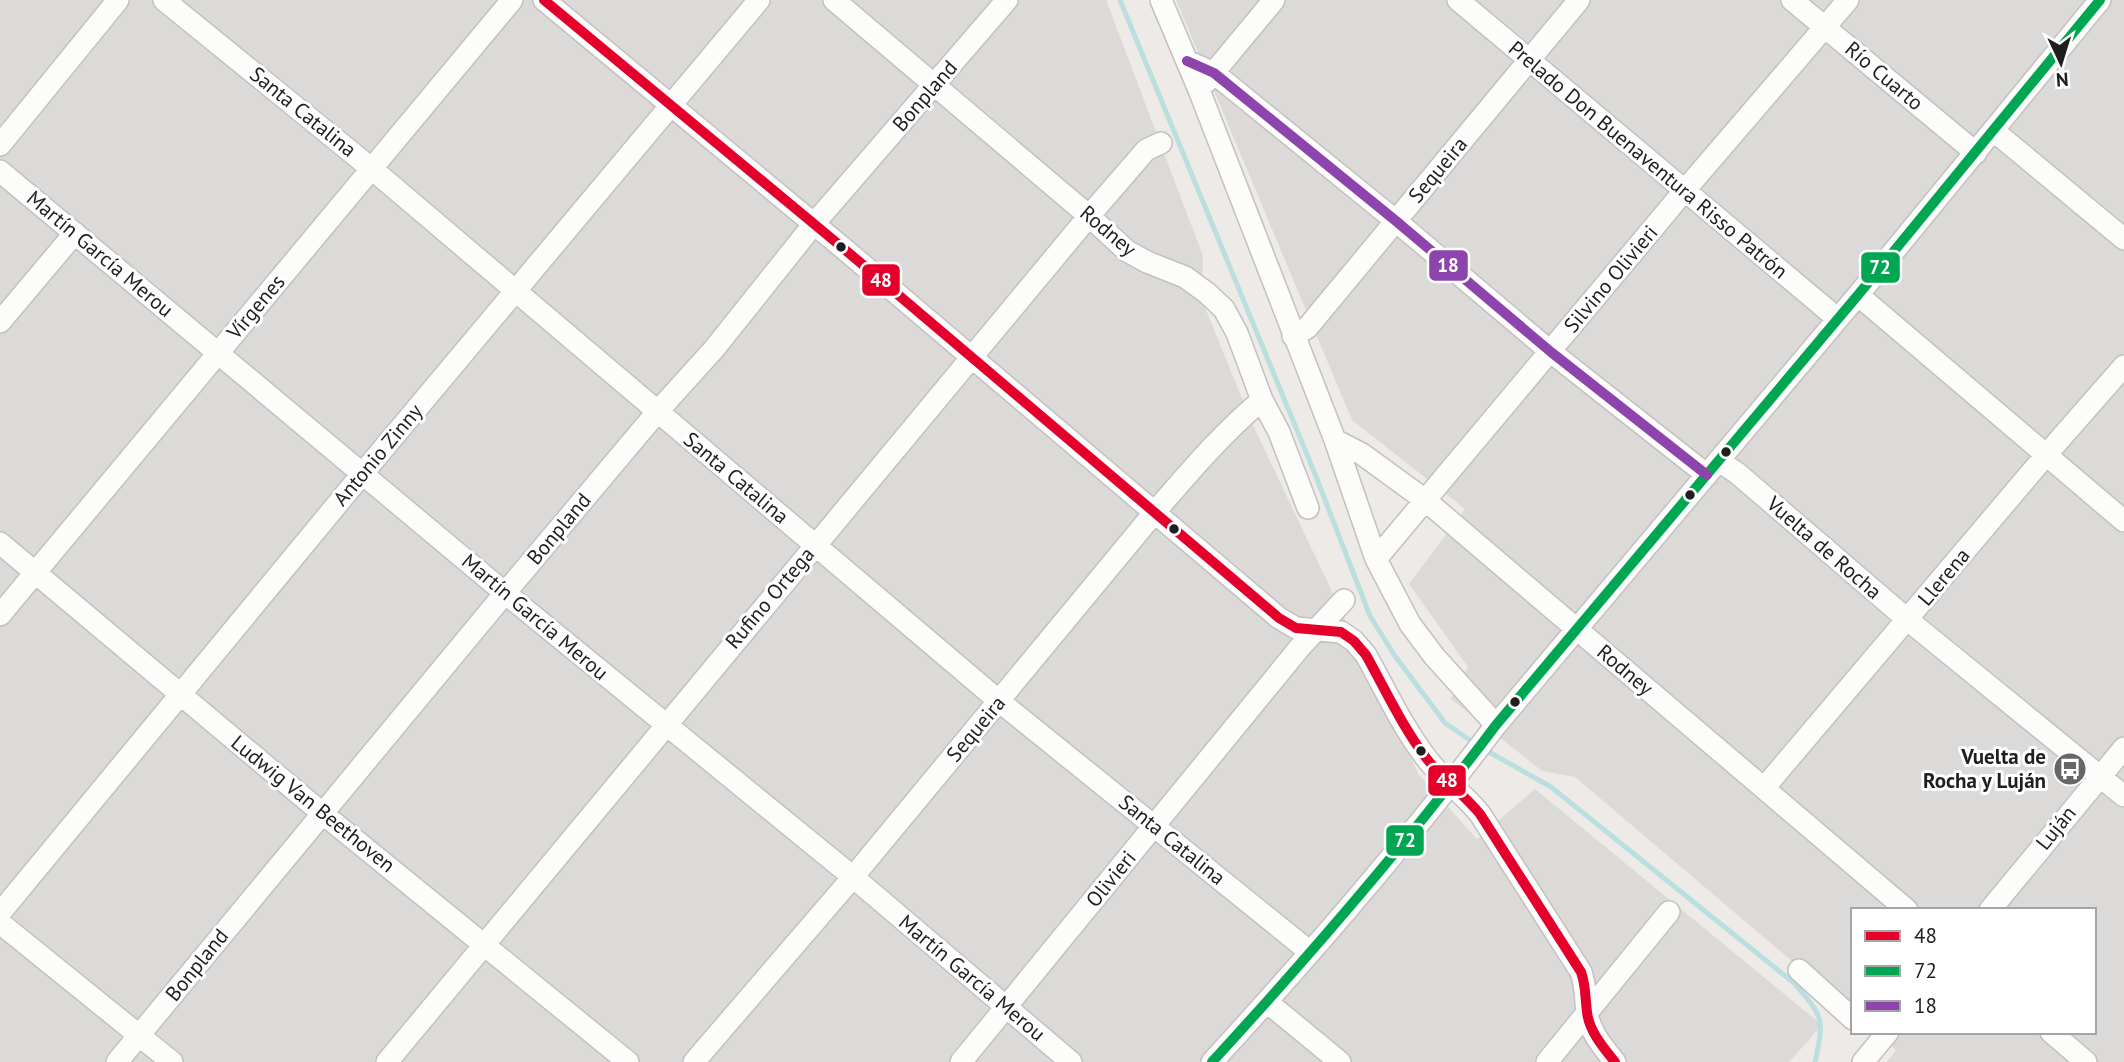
<svg xmlns="http://www.w3.org/2000/svg" width="2124" height="1062" font-family="'PT Sans',sans-serif">
  <rect width="100%" height="100%" fill="#edeae7"/>
  <path fill="#dcdad9" d="M 0,0 L 1106,0 L 1203,256 L 1202,300 L 1252,423 L 1419,775 L 1477,839 L 1535,789 L 1822,1025 L 1789,1062 L 0,1062 Z
    M 1176,0 L 2124,0 L 2124,1062 L 1887,1062 L 1896,1050 L 1875,1032 L 2094,1032 L 2094,910 L 1853,910 L 1853,1013 L 1575,777 L 1542,771 L 1451,699 L 1468,667 L 1409,584 L 1465,509 L 1352,420 Z"/>
  <g fill="none" stroke-linecap="round" stroke-linejoin="round">
    <path stroke="#bbdfdf" stroke-width="5" d="M 1120,0 L 1315,474 L 1370,616 L 1395,656 L 1445,723 L 1474,743
      M 1482,748 L 1551,787 L 1794,983 C 1823,1017 1825,1017 1815,1062"/>
    <defs>
      <path id="minor" d="M 164,0 L 372,169 L 999,701 L 1310,952
        M 544,0 L 843,248 L 1279,618 L 1296,628 L 1341,632 L 1354,641 L 1366,655 C 1385,689 1403,728 1427,759 C 1443,780 1464,794 1480,814 L 1581,972 C 1586,986 1585,997 1587,1012 C 1589,1031 1603,1047 1615,1062
        M 834,0 L 1089,216 L 1127,251 L 1147,262 L 1185,277 L 1207,293 L 1224,309 L 1237,333 L 1262,400 L 1279,432 L 1308,508
        M 1161,0 L 1199,90 L 1335,440 L 1376,559 L 1410,624 L 1434,656 L 1496,725
        M 1458,0 L 1838,319
        M 1792,0 L 1976,153
        M 1187,61 L 1214,73 L 1396,221 L 1551,352 L 1707,475
        M 1206,82 L 1274,0
        M 1994,131 L 2124,239
        M 0,145 L 118,0
        M 0,171 L 505,593 L 853,877 L 1071,1062
        M 1858,295 L 2124,521
        M 0,322 L 75,233
        M 1293,336 L 1307,328 L 1579,0
        M 1335,440 L 1362,454 L 1425,500 L 1907,910
        M 1719,461 L 1737,473 L 1908,620 L 2124,796
        M 0,543 L 322,813 L 628,1062
        M 1376,559 L 1685,190 L 1848,0
        M 0,615 L 512,0
        M 1764,788 L 2046,455 L 2124,366
        M 1990,910 L 2124,748
        M 0,913 L 363,473 L 759,0
        M 0,923 L 172,1062
        M 1799,970 L 1853,1019
        M 1267,1002 L 1340,1062
        M 2051,1032 L 2086,1062
        M 117,1062 L 505,593 L 658,411 L 714,349 L 813,225 L 1007,0
        M 387,1062 L 1089,216 L 1146,150 L 1161,143
        M 694,1062 L 853,877 L 1154,513 C 1188,474 1221,434 1262,400
        M 961,1062 L 1301,646 L 1344,600
        M 1212,1062 C 1311,954 1408,842 1496,725 L 1858,295 L 2100,0
        M 1547,1062 L 1669,912
        M 1863,1062 L 1888,1032"/>
    </defs>
    <use href="#minor" stroke="#c3c1c0" stroke-width="24"/>
    <use href="#minor" stroke="#fcfcfb" stroke-width="21"/>
    <defs>
      <path id="bus-1" d="M 544,0 L 843,248 L 1279,618 L 1296,628 L 1341,632 L 1354,641 L 1366,655 C 1385,689 1403,728 1427,759 C 1443,780 1464,794 1480,814 L 1581,972 C 1586,986 1585,997 1587,1012 C 1589,1031 1603,1047 1615,1062"/>
      <path id="bus-2" d="M 1212,1062 C 1311,954 1408,842 1496,725 L 1858,295 L 2100,0"/>
      <path id="bus-3" d="M 1187,61 L 1214,73 L 1396,221 L 1551,352 L 1707,475"/>
    </defs>
    <use href="#bus-1" stroke="#fff" stroke-width="16"/>
    <use href="#bus-2" stroke="#fff" stroke-width="16"/>
    <use href="#bus-3" stroke="#fff" stroke-width="16"/>
    <use href="#bus-1" stroke="#e4002b" stroke-width="10"/>
    <use href="#bus-2" stroke="#00a651" stroke-width="10"/>
    <use href="#bus-3" stroke="#8e44ad" stroke-width="10"/>
  </g>
  <defs>
    <symbol id="bus-disc" viewBox="-11 -11 22 22"><circle r="9.5" fill="#676665" stroke="#fff"/><path d="M-5-6H5V4H4V6H2V4H-2V6H-4V4H-5ZM-3.5-4V0h7V-4ZM-3.5 1.2v1.5H-2V1.2ZM2 1.2v1.5H3.5V1.2Z" fill="#fff"/></symbol>
  </defs>
  <g fill-rule="evenodd">
    <use href="#bus-disc" x="2051" y="750" width="38" height="38"/>
  </g>
  <g fill="#1f1f1f" stroke="#fff" stroke-width="2.5">
    <circle cx="841" cy="247" r="6"/>
    <circle cx="1726" cy="452" r="6"/>
    <circle cx="1690" cy="495" r="6"/>
    <circle cx="1174" cy="529" r="6"/>
    <circle cx="1515" cy="702" r="6"/>
    <circle cx="1421" cy="751" r="6"/>
  </g>
  <g text-anchor="middle" stroke-width="6" stroke-linejoin="round" paint-order="stroke">
    <g font-size="21" fill="#1f1f1f" stroke="#fff">
      <text transform="translate(1884 76) rotate(40)" y="7">Río Cuarto</text>
      <text transform="translate(925 96) rotate(-49)" y="7">Bonpland</text>
      <text transform="translate(303 112) rotate(39)" y="7">Santa Catalina</text>
      <text transform="translate(1648 160) rotate(40)" y="7">Prelado Don Buenaventura Risso Patrón</text>
      <text transform="translate(1438 170) rotate(-50)" y="7">Sequeira</text>
      <text transform="translate(1108 231) rotate(40)" y="7">Rodney</text>
      <text transform="translate(100 254) rotate(40)" y="7">Martín García Merou</text>
      <text transform="translate(1611 279) rotate(-50)" y="7">Silvino Olivieri</text>
      <text transform="translate(256 307) rotate(-50)" y="7">Vírgenes</text>
      <text transform="translate(378 455) rotate(-50)" y="7">Antonio Zinny</text>
      <text transform="translate(736 478) rotate(40)" y="7">Santa Catalina</text>
      <text transform="translate(559 529) rotate(-50)" y="7">Bonpland</text>
      <text transform="translate(1824 548) rotate(41)" y="7">Vuelta de Rocha</text>
      <text transform="translate(1944 577) rotate(-50)" y="7">Llerena</text>
      <text transform="translate(770 598) rotate(-50)" y="7">Rufino Ortega</text>
      <text transform="translate(535 617) rotate(40)" y="7">Martín García Merou</text>
      <text transform="translate(1625 670) rotate(40)" y="7">Rodney</text>
      <text transform="translate(976 729) rotate(-50)" y="7">Sequeira</text>
      <text transform="translate(313 804) rotate(39)" y="7">Ludwig Van Beethoven</text>
      <text transform="translate(2056 828) rotate(-51)" y="7">Luján</text>
      <text transform="translate(1172 840) rotate(39)" y="7">Santa Catalina</text>
      <text transform="translate(1111 879) rotate(-51)" y="7">Olivieri</text>
      <text transform="translate(197 965) rotate(-51)" y="7">Bonpland</text>
      <text transform="translate(972 978) rotate(40)" y="7">Martín García Merou</text>
    </g>
    <g font-size="21" font-weight="bold" fill="#1f1f1f" stroke="#fff" text-anchor="end">
      <text x="2046" y="764">Vuelta de<tspan x="2046" dy="24">Rocha y Luján</tspan></text>
    </g>
  </g>
  <g stroke="#fff" stroke-width="2.5">
    <rect x="1428" y="249" width="41" height="33" rx="7" fill="#8e44ad"/>
    <rect x="1860" y="251" width="41" height="33" rx="7" fill="#00a651"/>
    <rect x="861" y="263" width="40" height="34" rx="7" fill="#e4002b"/>
    <rect x="1427" y="764" width="40" height="33" rx="7" fill="#e4002b"/>
    <rect x="1385" y="824" width="40" height="33" rx="7" fill="#00a651"/>
  </g>
  <g font-size="19" text-anchor="middle" font-weight="bold" fill="#fff">
    <text x="1448" y="272">18</text>
    <text x="1880" y="274">72</text>
    <text x="881" y="287">48</text>
    <text x="1447" y="787">48</text>
    <text x="1405" y="847">72</text>
  </g>
  <rect x="1851" y="908" width="245" height="126" fill="#ffffff" stroke="#a5a5a5" stroke-width="2"/>
  <rect x="1865" y="931" width="35" height="10" fill="#e4002b" stroke="#a5a5a5" stroke-width="2"/>
  <text x="1914" y="943" font-size="21" fill="#1f1f1f">48</text>
  <rect x="1865" y="966" width="35" height="10" fill="#00a651" stroke="#a5a5a5" stroke-width="2"/>
  <text x="1914" y="978" font-size="21" fill="#1f1f1f">72</text>
  <rect x="1865" y="1001" width="35" height="10" fill="#8e44ad" stroke="#a5a5a5" stroke-width="2"/>
  <text x="1914" y="1013" font-size="21" fill="#1f1f1f">18</text>
  <g transform="translate(2061 63) rotate(176)" stroke="#ffffff" stroke-width="5" paint-order="stroke">
  <path d="M0-5L12 26L0 18L-12 26Z" fill="#1f1f1f"/>
  <text y="-10" font-size="19" font-weight="bold" text-anchor="middle" fill="#1f1f1f">N</text>
  </g>
</svg>
